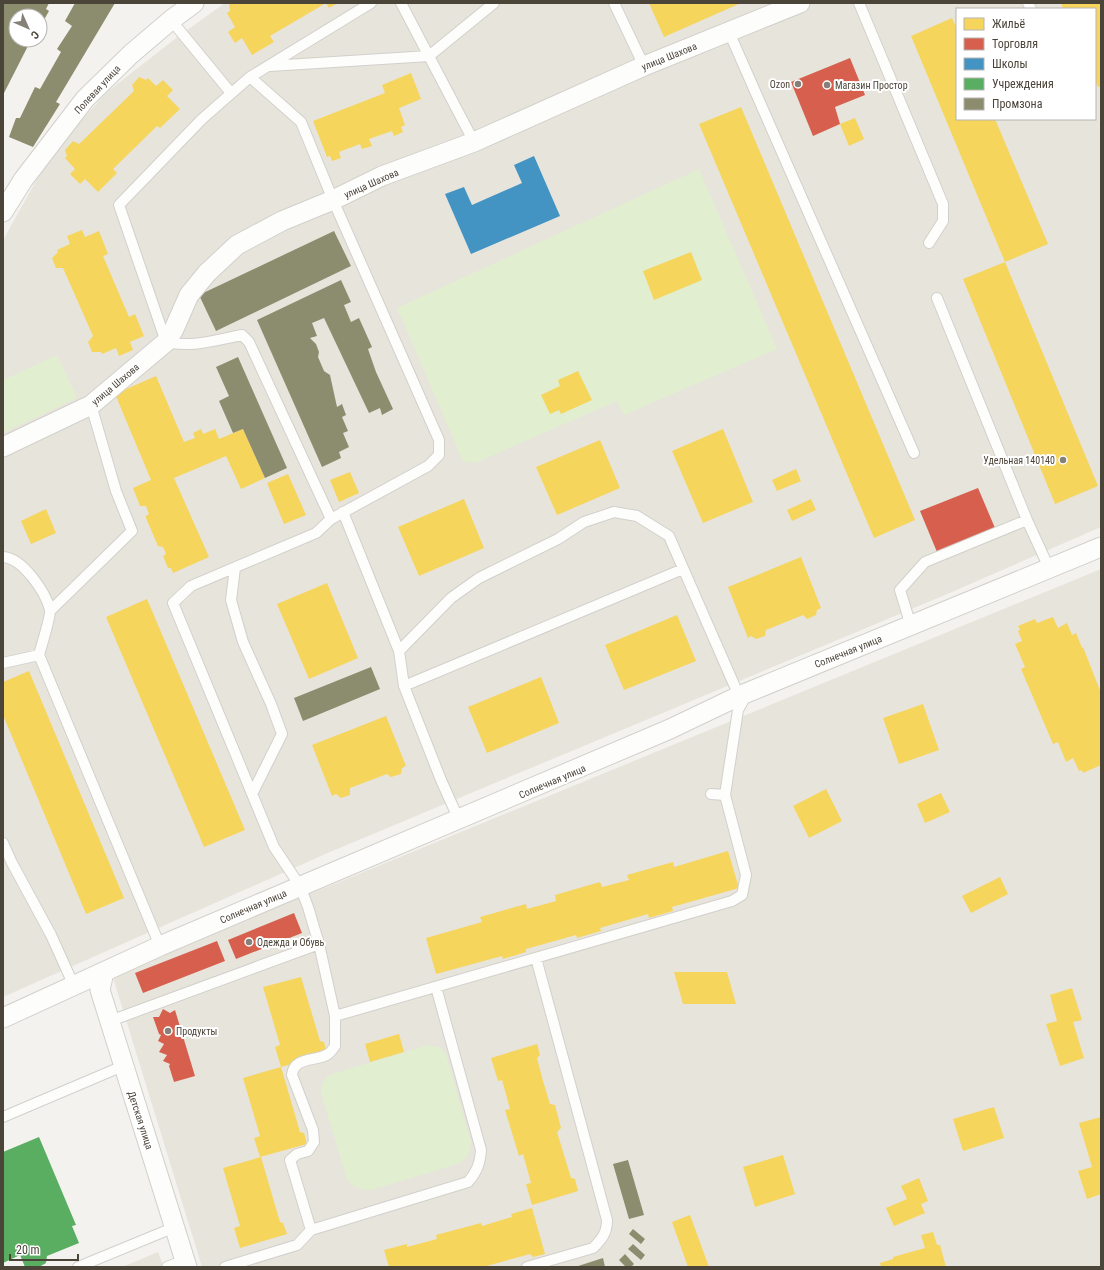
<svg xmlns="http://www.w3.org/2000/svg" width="1104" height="1270" font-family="'Roboto Condensed',sans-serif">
  <rect width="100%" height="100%" fill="#f4f2ee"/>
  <path fill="#e7e4dc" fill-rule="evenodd" d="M 225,3 L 1101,3 L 1101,527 L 945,595 L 330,852 L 3,997 L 3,240 L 50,156 L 106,93 L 176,38 ZM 957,9 L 1095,9 L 1095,119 L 957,119 Z
    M 1101,569 L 1101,1267 L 202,1267 L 111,971 L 327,887 Z
    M 158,1252 L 164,1267 L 122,1267 Z"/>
  <path fill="#e1eecf" d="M 699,169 L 777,349 L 624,415 L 617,401 L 475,463 L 463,461 L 397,308 Z
    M 57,355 L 77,398 L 3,433 L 3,380 Z
    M 428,1045 L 441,1048 L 446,1054 L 471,1143 C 470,1153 467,1159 458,1164 L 371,1190 C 360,1190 355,1188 347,1180 L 321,1092 C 321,1083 324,1079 332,1074 Z"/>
  <path fill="#f6d55c" d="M 231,3 L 242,4 L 338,3 L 329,8 L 326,3 L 270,36 L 274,42 L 252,55 L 242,38 L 235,43 L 228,32 L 235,27 L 227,13 L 230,11 L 229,4 Z
    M 649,3 L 741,3 L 664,37 Z
    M 1061,3 L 1101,3 L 1101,86 L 1098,87 L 1095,81 L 1095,9 L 1063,9 Z
    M 952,18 L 957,29 L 957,119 L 995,119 L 1048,244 L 1005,262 L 911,36 Z
    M 411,73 L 421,99 L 399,108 L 405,125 L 401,127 L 403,132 L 394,136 L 392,131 L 369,139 L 372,146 L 362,149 L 360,144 L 339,152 L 341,158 L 332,161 L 330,156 L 327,157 L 313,121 L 385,93 L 382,85 Z
    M 139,77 L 146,80 L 148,78 L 156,86 L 163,80 L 173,90 L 167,96 L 180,109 L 160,128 L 157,126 L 113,169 L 117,173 L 98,192 L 85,179 L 80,184 L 70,174 L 75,169 L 65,158 L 67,156 L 65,150 L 73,141 L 79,144 L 134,91 L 132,85 Z
    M 741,107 L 915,520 L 874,538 L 699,124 Z
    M 855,118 L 864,139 L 849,146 L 840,124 Z
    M 82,230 L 85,237 L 99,231 L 108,254 L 103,256 L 129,317 L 135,314 L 144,336 L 130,342 L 133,350 L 119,356 L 116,348 L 102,354 L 101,352 L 92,352 L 88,342 L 93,336 L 63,268 L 56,268 L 52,258 L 58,252 L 57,250 L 70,244 L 67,236 Z
    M 691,252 L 702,280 L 654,300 L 643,271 Z
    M 1005,262 L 1098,486 L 1055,504 L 963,279 Z
    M 578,371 L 592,400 L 561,414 L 559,410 L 550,414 L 541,395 L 560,386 L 558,380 Z
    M 156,376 L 184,442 L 195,438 L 193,433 L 201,429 L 203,434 L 215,429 L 219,439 L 243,429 L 265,478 L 241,489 L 226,456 L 174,478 L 209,557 L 173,573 L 171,568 L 168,568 L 163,556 L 166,554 L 163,547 L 158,546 L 146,518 L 146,516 L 149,514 L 146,506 L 140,506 L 133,488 L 151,480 L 115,394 Z
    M 723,429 L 753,502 L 703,523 L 672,451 Z
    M 600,440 L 620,488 L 557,515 L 536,467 Z
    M 796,469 L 801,481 L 777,491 L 772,480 Z
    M 350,472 L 359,493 L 339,502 L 330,480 Z
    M 288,474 L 306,515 L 284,524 L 267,483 Z
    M 464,499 L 484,548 L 419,576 L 398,527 Z
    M 811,499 L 816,510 L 792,521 L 787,510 Z
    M 46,509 L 56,533 L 31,544 L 21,521 Z
    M 801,557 L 821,608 L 817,610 L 816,615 L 807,619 L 803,615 L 766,630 L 765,636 L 756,639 L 751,636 L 748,638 L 728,587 Z
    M 327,583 L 358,658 L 309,679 L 277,604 Z
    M 147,599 L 245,830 L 204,847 L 106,617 Z
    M 677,615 L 696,661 L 624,690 L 605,645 Z
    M 1053,617 L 1058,628 L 1067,623 L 1072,635 L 1076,633 L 1082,648 L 1083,647 L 1101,693 L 1101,765 L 1083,773 L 1082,770 L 1079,771 L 1073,758 L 1066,762 L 1058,742 L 1053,744 L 1021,669 L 1025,667 L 1015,644 L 1022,641 L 1018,631 L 1020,630 L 1018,626 L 1035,619 L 1037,623 Z
    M 29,671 L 124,898 L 86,914 L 3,715 L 3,682 Z
    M 541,677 L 559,723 L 487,753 L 468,707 Z
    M 923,704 L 939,750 L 899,764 L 883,718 Z
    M 386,716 L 406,766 L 402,768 L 401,774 L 391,777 L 387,774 L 350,788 L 350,795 L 341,798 L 336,794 L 332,796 L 312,745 Z
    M 826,789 L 842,821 L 809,838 L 793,806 Z
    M 941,793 L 950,812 L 925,823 L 917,804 Z
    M 728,851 L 739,888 L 672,907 L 673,911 L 649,918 L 648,914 L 600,928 L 601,931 L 577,938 L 576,935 L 526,949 L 526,952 L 503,959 L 502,956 L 436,974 L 426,938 L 482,922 L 480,917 L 526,904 L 527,909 L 556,901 L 555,895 L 600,882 L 602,887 L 629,880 L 627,875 L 673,862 L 674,867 Z
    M 1000,877 L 1008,894 L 971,913 L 962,896 Z
    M 674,972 L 727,972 L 736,1004 L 683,1004 Z
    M 301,977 L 320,1041 L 324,1042 L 327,1054 L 281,1067 L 275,1047 L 280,1045 L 263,987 Z
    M 1072,988 L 1082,1020 L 1073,1022 L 1084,1058 L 1060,1066 L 1046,1024 L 1057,1021 L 1050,995 Z
    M 399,1034 L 404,1052 L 370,1062 L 365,1044 Z
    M 537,1044 L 540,1055 L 537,1058 L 543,1081 L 550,1104 L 555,1105 L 561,1128 L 557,1132 L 571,1178 L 575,1179 L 578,1191 L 532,1205 L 526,1184 L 531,1183 L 523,1154 L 519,1156 L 505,1110 L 510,1109 L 502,1080 L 498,1081 L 491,1058 Z
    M 281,1067 L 300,1132 L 304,1133 L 307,1144 L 260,1157 L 254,1138 L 260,1136 L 243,1078 Z
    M 994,1107 L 1004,1138 L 963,1151 L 953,1119 Z
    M 1101,1117 L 1101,1194 L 1087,1199 L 1078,1171 L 1092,1167 L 1079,1123 Z
    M 783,1155 L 795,1194 L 755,1207 L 743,1167 Z
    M 261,1157 L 280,1222 L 283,1223 L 287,1234 L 240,1248 L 234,1228 L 240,1226 L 223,1168 Z
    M 919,1178 L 928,1201 L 921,1204 L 925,1213 L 894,1226 L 886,1208 L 907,1199 L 901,1186 Z
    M 532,1208 L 545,1254 L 533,1257 L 530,1254 L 483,1267 L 389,1267 L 384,1250 L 407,1244 L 407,1247 L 437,1239 L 436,1235 L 481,1223 L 482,1226 L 512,1217 L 511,1214 Z
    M 690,1215 L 709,1267 L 688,1267 L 672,1222 Z
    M 933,1232 L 937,1245 L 940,1245 L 946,1267 L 881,1267 L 880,1263 L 893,1259 L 893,1257 L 925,1248 L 921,1235 Z"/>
  <path fill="#d6604d" d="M 850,58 L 865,95 L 835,107 L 840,124 L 813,136 L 791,82 Z
    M 978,488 L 995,528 L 937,552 L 920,511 Z
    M 294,913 L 302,933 L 236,959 L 228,940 Z
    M 217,941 L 225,961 L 143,993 L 135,973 Z
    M 163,1009 L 170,1013 L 175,1010 L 195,1076 L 174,1082 L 169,1066 L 170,1064 L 163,1061 L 167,1055 L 159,1052 L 164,1044 L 158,1041 L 161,1035 L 159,1034 L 153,1017 L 159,1017 Z"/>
  <path fill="#4393c3" d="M 534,156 L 560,216 L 471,254 L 445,194 L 464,187 L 472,205 L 522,183 L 514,165 Z"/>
  <path fill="#5aae61" d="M 39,1137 L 76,1225 L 72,1226 L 79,1243 L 47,1256 L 46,1263 L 39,1267 L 25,1267 L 20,1255 L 3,1263 L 3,1152 Z"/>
  <path fill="#8c8c6e" d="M 3,3 L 49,3 L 46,9 L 49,11 L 40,27 L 40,16 L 16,16 L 16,40 L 31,40 L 3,95 Z
    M 75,3 L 115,3 L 56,102 L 60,104 L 33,147 L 9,137 L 16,118 L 20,118 L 35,87 L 40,89 L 61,52 L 57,49 L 72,26 L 65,21 Z
    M 334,231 L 351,266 L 216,331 L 199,295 Z
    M 341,280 L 351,302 L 344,305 L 351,322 L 359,318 L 372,347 L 368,349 L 376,372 L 393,409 L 382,415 L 380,408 L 369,413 L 324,318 L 312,323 L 317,336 L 310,338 L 316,344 L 319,352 L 318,357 L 324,371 L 330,375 L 337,407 L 342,404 L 346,415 L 342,417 L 348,431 L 343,433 L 349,447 L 339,452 L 341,458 L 322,467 L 257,320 Z
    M 238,357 L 287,468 L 265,478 L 243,429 L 233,433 L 219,401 L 229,396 L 216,367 Z
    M 371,667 L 380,689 L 303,721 L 294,698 Z
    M 628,1160 L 644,1215 L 629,1219 L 613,1164 Z
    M 633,1229 L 645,1239 L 641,1244 L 629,1234 Z
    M 633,1244 L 645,1255 L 641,1260 L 628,1249 Z
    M 625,1254 L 634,1264 L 631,1267 L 626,1267 L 619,1260 Z
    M 603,1258 L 605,1267 L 575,1267 Z"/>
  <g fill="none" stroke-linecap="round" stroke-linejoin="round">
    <defs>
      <path id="service" d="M 401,3 L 474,142
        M 614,3 L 644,66
        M 859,3 L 943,204 L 943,221 L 929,243
        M 1028,3 L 1031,9
        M 171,20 L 231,93
        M 729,32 L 914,453
        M 270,66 L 429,56 L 494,3
        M 250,77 L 301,122 L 333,200 L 439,440 L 439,455 L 428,466 L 331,519 L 249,342 L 242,335 C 217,340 191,348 166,342 L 119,205 L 202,119 L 250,77 L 371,3
        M 937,298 L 1027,520
        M 343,512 L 399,651 L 404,686 L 441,780 L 459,820
        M 3,557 C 23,558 46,593 50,610 C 51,616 41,647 39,655 L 160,946
        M 235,568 L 231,600 L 243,642 L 271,704 L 282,734 L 252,794
        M 50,611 L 132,531 L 116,491 L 91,405
        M 911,626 L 900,590 L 925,562 L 1027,520 L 1049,568
        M 399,651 L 451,598 L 479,578 L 558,539 L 584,522 L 614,512 L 637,516 L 669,536 L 739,696
        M 3,663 L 39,655
        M 404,686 L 683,569
        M 711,794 L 725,795
        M 3,843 L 12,863 L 51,935 L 74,986
        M 319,944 L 335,1016 L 732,901 L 742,895 L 746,875 L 725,795 L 738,710 L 747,694
        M 110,1021 L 319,944 L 308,907 L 300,886 L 274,847 L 173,603 L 191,586 L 316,533 L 331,519
        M 3,1117 L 123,1066
        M 311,1230 L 290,1160 L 297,1154 L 308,1151 L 314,1142 L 313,1130 L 292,1075 C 294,1056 316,1062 328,1054 C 331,1052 333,1049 335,1046 L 335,1016
        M 78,1267 L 175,1227
        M 167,1267 L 185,1260
        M 225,1267 L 297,1245 L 311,1230 L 468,1182 C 477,1172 480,1163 481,1150 L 436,987
        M 527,1267 L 593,1248 C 602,1239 607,1233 607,1220 L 536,958"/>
      <path id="minor" d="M 3,212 L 23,180 L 85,99 L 131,54 L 171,20 L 194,3
        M 3,447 L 91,405 L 166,342 L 174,329 L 189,295 L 207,273 L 237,245 L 282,221 L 333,200 L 382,176 L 474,142 L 644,66 L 800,3
        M 104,972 L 100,990 L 187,1267
        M 3,1018 L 160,946 L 670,729 L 739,696 L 1101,547"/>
    </defs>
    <use href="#service" stroke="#d2d0cb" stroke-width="12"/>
    <use href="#minor" stroke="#d2d0cb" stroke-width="21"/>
    <use href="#service" stroke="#fdfdfc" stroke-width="10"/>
    <use href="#minor" stroke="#fdfdfc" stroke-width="19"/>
  </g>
  <g fill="#868178" stroke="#fff" stroke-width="1.5">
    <circle cx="798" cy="84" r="4"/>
    <circle cx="827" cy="85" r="4"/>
    <circle cx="1063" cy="460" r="4"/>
    <circle cx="249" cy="942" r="4"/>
    <circle cx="168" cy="1031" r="4"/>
  </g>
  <g text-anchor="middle" stroke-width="4" stroke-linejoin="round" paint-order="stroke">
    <g font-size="10" fill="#4b4439" stroke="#fff">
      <text transform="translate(669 56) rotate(-22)" y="4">улица Шахова</text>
      <text transform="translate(97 89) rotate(-47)" y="4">Полевая улица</text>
      <text transform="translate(371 183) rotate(-24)" y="4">улица Шахова</text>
      <text transform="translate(115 384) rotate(-40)" y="4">улица Шахова</text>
      <text transform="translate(848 651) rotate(-22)" y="4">Солнечная улица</text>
      <text transform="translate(552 781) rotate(-23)" y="4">Солнечная улица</text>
      <text transform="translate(253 906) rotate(-23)" y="4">Солнечная улица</text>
      <text transform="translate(141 1120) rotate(72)" y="4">Детская улица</text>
    </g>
    <g font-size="10" fill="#4b4439" stroke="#fff" text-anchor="start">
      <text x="790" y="88" text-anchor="end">Ozon</text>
      <text x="835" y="89">Магазин Простор</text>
      <text x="1055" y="464" text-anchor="end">Удельная 140140</text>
      <text x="257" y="946">Одежда и Обувь</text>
      <text x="176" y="1035">Продукты</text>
    </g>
  </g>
  <rect width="1104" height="1270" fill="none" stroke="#4b4439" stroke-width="8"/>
  <rect x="956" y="8" width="140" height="112" fill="#ffffff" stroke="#b7b4b0"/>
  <rect x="964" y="18" width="20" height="12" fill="#f6d55c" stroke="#b7b4b0"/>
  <text x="992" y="28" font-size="12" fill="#4b4439">Жильё</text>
  <rect x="964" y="38" width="20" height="12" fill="#d6604d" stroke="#b7b4b0"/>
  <text x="992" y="48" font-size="12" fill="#4b4439">Торговля</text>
  <rect x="964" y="58" width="20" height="12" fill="#4393c3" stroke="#b7b4b0"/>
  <text x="992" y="68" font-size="12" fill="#4b4439">Школы</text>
  <rect x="964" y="78" width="20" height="12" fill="#5aae61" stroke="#b7b4b0"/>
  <text x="992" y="88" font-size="12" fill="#4b4439">Учреждения</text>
  <rect x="964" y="98" width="20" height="12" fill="#8c8c6e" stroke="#b7b4b0"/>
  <text x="992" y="108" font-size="12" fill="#4b4439">Промзона</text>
  <g transform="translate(28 28) rotate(135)"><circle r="19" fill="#ffffff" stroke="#b7b4b0"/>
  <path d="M0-3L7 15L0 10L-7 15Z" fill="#868178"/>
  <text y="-6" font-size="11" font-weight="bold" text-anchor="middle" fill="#4b4439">С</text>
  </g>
  <path d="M10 1254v6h68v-6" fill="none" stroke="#4b4439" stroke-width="2"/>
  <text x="16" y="1254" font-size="12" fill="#4b4439" stroke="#ffffff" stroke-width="3" paint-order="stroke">20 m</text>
</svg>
